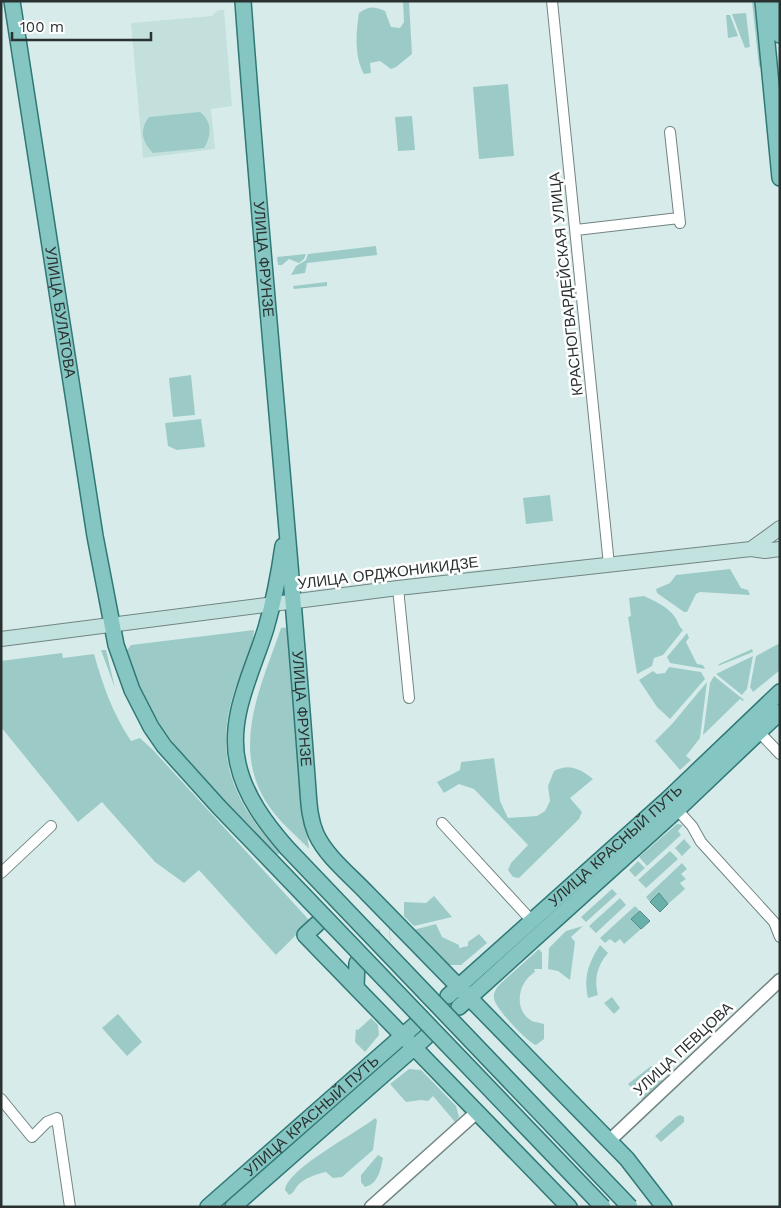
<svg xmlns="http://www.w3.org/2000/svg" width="781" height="1208" font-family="'Work Sans',sans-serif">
  <rect width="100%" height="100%" fill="#d7ecea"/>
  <path fill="#c3e0dd" d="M 218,10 L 224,10 L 232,106 L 211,109 L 215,149 L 143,158 L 131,23 L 212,16 Z"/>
  <path fill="#9ccbc7" d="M 403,1 L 409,1 L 412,54 L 396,67 L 391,69 L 380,61 L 370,63 L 371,73 L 364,74 C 354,57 356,32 359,13 C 369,6 374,6 385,11 L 391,27 L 400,28 L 404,22 Z
    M 752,1 L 756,2 L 762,65 L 759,67 Z
    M 746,13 L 750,47 L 745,48 L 732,14 Z
    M 726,15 L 730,15 L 738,36 L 728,38 Z
    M 508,84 L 514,156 L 479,159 L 473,87 Z
    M 200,112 C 212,121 212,136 204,148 L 153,153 C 142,142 139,130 149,117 Z
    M 412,116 L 415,150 L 398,151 L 395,117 Z
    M 376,246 L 377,255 L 307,263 L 305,273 L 291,275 L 296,266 L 306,260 L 308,254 Z
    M 306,254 L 304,259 L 299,263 L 289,259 L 282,265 L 278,265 L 277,257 Z
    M 327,282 L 327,286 L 294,289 L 293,286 Z
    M 191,375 L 195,415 L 173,417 L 169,378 Z
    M 201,419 L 205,447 L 177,450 L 168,446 L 165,423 Z
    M 550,495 L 553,521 L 526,524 L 523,498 Z
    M 730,569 L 741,588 L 748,590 L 750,595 L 700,592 L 696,594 L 687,612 L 684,612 L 657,593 L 656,589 L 670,583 L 676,575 Z
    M 644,596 C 655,601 668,607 675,617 C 678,621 678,626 683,630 L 663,655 L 654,658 L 652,666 L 637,674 L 628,617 L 631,616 L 629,598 Z
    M 289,627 L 304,811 L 309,849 C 298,837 284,826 274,813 C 227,753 260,690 281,628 Z
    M 254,630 C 253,650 241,673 234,692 C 213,759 235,804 280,853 L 277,855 C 223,797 143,730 127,650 L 131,645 Z
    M 687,633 L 689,638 L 686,642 L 697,664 L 703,665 L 705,669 L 670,663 L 667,657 Z
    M 780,643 L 780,670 L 753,692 L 750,687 L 756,656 Z
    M 752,649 L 753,652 L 718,666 L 719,664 Z
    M 101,650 L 106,650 L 115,688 Z
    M 62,653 L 63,658 L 94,654 C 103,686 113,714 131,741 L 140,738 L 153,750 L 310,921 L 276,955 L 199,870 L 184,883 L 155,862 L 102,802 L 78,822 L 1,727 L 1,661 Z
    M 753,656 L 747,689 L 742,695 L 716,674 Z
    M 669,667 L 701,672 L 705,679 L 670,719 L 657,707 L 639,680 L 653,671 L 657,674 L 665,673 Z
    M 714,676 L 744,700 L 743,701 L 740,699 L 703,735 L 710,683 Z
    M 707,682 L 700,738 L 686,756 L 691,760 L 680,770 L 655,741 L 672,724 Z
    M 494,758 L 500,801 L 508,818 L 537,816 L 545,811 L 550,801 L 548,786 L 554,771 C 570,763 580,769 593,779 L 570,798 L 582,812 L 579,819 L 519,878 L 513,877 L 508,870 L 511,863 L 528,845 L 474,789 L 459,784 L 444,793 L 437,782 L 460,770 L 461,762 Z
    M 677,824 L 683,825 L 678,831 L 681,835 L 647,866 L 639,857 Z
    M 684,839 L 691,847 L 682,856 L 675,848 Z
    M 670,851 L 678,859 L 646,888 L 638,880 Z
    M 638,861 L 645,868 L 635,877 L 629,870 Z
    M 682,863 L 687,869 L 681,874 L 686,879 L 680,883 L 685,889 L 668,904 L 659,894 L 650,902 L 646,897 Z
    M 612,889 L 617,894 L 586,922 L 581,917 Z
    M 434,896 L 452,917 L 414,926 L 404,916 L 404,902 L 426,903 Z
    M 620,898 L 626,905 L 596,933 L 589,926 Z
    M 635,906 L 640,911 L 631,919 L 641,929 L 624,944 L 620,939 L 615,943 L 610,939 L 605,943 L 600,938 Z
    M 436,924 L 442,937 L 459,945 L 459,948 L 468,946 L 468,942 L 479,934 L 487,943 L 461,965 L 448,965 L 413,930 Z
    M 583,926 L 571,937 L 575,942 L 570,980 L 558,971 L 548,969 L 549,948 L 566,931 Z
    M 600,945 L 608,953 C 597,966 594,979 598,995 L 588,998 C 583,977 589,962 600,945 Z
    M 539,949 L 542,953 L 542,969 L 534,969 L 535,972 C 518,982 514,1008 529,1019 C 534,1023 538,1022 544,1024 L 544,1039 L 536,1045 C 527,1042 494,1007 494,998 C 493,992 497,988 500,984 Z
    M 612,997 L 620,1008 L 614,1014 L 604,1003 Z
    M 118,1014 L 142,1042 L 127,1056 L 102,1028 Z
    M 371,1018 L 378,1025 L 379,1035 L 365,1052 L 355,1042 L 356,1029 L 358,1030 Z
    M 651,1066 L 661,1073 L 662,1081 L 643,1100 L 628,1084 Z
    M 409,1069 L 421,1070 L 425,1074 L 456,1106 L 459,1117 L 455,1122 L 433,1096 L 428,1101 L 421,1100 L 406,1102 L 390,1084 Z
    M 680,1115 L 684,1117 L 684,1122 L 661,1142 L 655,1136 L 676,1117 Z
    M 375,1118 L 377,1120 L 373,1150 L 342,1177 L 333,1178 L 326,1172 C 316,1174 305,1178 298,1185 C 294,1190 295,1192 289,1195 L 285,1190 C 288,1168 357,1133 375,1118 Z
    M 378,1155 L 383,1158 C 381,1169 378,1184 365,1187 L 361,1182 L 361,1175 Z"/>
  <path fill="#69b0ab" stroke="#568a86" d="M 659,893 L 668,904 L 660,912 L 650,902 Z
    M 640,911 L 650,921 L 641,929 L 631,919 Z"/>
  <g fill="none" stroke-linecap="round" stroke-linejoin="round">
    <path stroke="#b4c7c5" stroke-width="15" stroke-dasharray="15 8" stroke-linecap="butt" d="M 317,924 L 349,894
      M 357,963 C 362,947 373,936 390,934"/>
    <defs>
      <path id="minor" d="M 552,1 L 609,565
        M 670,132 L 680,223
        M 576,230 L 679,218
        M 398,588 L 409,698
        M 759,732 L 780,754
        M 673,805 L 692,826 L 701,842 L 774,922 L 780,937
        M 442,823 L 532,921
        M 1,873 L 51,826
        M 1,1099 L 32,1137 L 47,1122 L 57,1118 L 70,1207"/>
      <path id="tertiary" d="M 609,1141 L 780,980
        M 371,1207 L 477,1112"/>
      <path id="secondary" d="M 751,549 L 780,528
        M 1,639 L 398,588 L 751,549 L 765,551 L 780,549"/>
      <g id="primary">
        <path id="s1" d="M 12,1 L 95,536 L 116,645 L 132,690 L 151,727 L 164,746 L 219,807 L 272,862"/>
        <path id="s2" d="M 243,1 C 262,265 289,528 308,791 C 309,806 310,820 316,834 C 326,856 350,875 367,893 L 627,1159 L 664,1207"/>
        <path d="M 763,1 L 780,178"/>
        <path d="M 776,1 L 780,35"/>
        <path d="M 283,546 C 279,574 274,601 266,628 C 253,671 227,717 238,764 C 245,796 266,824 287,848"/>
        <path d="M 317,924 L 305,935 L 569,1207"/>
        <path d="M 356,987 L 357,963"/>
        <path id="s3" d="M 448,996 L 668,799 L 780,692"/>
        <path d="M 459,1007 L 677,810 L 780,712"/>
        <path id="s4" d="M 208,1207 L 415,1025"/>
        <path d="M 233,1207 L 426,1037"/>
      </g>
    </defs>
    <use href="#minor" stroke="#718482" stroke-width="12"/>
    <use href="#tertiary" stroke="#718482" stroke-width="15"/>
    <use href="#secondary" stroke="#718482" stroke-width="16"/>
    <use href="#primary" stroke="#307875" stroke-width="18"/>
    <use href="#minor" stroke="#fff" stroke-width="10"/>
    <use href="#tertiary" stroke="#fff" stroke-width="12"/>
    <use href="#secondary" stroke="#c2e2e0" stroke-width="14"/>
    <use href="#primary" stroke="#85c5c2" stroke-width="15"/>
    <defs>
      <path id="primary-bridge" d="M 287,848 L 630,1207
        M 272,862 L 603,1207"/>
    </defs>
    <use href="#primary-bridge" stroke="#307875" stroke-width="18" stroke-linecap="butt"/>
    <use href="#primary-bridge" stroke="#85c5c2" stroke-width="15"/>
  </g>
  <g text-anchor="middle" stroke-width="5" stroke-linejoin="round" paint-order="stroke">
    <g font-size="15" fill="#2a3231" stroke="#fff">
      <text dy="5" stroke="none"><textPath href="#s2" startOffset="259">УЛИЦА ФРУНЗЕ</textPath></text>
      <text transform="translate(566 284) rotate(-96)" y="5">КРАСНОГВАРДЕЙСКАЯ УЛИЦА</text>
      <text dy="5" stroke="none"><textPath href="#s1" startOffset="315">УЛИЦА БУЛАТОВА</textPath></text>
      <text transform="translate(388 573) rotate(-7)" y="5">УЛИЦА ОРДЖОНИКИДЗЕ</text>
      <text dy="5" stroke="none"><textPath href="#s2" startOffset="710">УЛИЦА ФРУНЗЕ</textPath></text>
      <text dy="5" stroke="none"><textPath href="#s3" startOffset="225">УЛИЦА КРАСНЫЙ ПУТЬ</textPath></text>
      <text transform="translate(683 1049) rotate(-43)" y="5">УЛИЦА ПЕВЦОВА</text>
      <text dy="5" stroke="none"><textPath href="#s4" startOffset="138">УЛИЦА КРАСНЫЙ ПУТЬ</textPath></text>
    </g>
  </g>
  <rect width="781" height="1208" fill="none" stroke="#2a3231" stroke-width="5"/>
  <path d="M12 32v8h139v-8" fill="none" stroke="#2a3231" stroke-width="2.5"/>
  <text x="20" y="32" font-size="15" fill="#2a3231" stroke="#ffffff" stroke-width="4" paint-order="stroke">100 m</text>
</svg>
